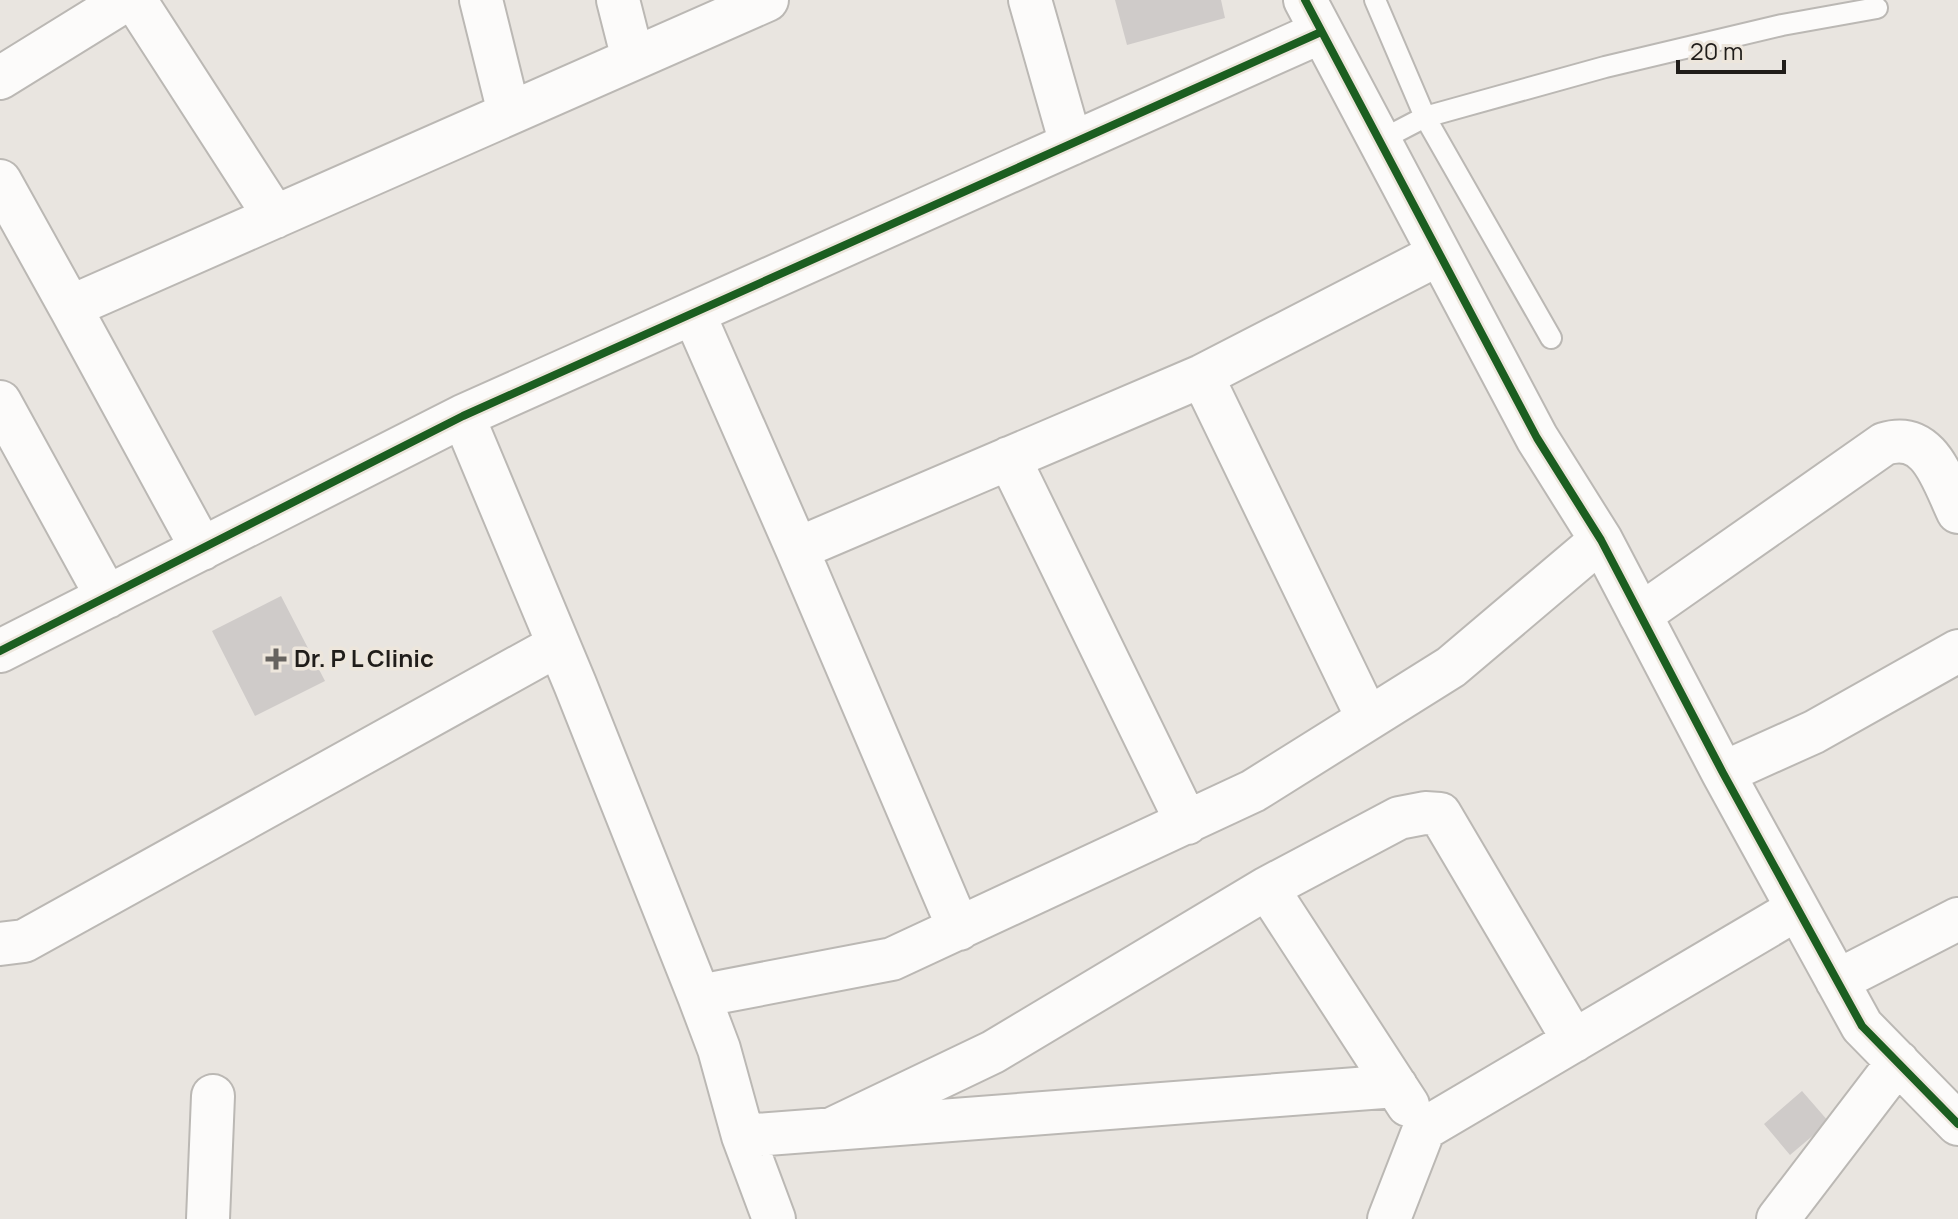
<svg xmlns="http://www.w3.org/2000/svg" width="1958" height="1219" font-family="Manrope,sans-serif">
  <rect width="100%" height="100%" fill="#e9e5e0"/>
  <path fill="#cfcbc9" d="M 1115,0 L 1221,0 L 1225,18 L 1127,45 Z
    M 281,596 L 325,681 L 255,716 L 212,631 Z
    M 1802,1091 L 1829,1122 L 1790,1155 L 1764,1124 Z"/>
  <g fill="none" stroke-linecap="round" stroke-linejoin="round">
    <defs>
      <path id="lane" d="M 1375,0 L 1425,117 L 1551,338
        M 1379,141 L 1425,117 L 1605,67 L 1782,25 L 1877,8"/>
      <path id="street" d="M 135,0 L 275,217
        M 481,0 L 509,113
        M 618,0 L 633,59
        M 1030,0 L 1071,144
        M 1305,0 L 1537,438 L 1601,540 L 1723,773 L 1862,1026 L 1958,1124
        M 0,78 L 126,0
        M 0,181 L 70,307
        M 694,314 L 797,549 L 959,929
        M 1202,376 L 1368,719
        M 0,402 L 107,597
        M 463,416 L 575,684 L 699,996 L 719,1049 L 743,1136 L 774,1219
        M 1009,458 L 1187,823
        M 202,549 L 70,307 L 767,0
        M 797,549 L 1202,376 L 1439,254
        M 1640,615 L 1884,444 C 1930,430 1942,479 1958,512
        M 0,651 L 463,416 L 1321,32
        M 1723,773 L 1814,732 L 1958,651
        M 1267,888 L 1408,1105
        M 0,944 L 24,941 L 558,645
        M 1837,981 L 1958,919
        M 699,996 L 892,959 L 1253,791 L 1451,667 L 1601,540
        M 832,1129 L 993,1052 L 1267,888 L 1399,818 L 1425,813 L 1440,814 L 1574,1041
        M 743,1136 L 1396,1086
        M 208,1219 L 213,1096
        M 1389,1219 L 1424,1129 L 1797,909
        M 1778,1219 L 1898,1062"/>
    </defs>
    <use href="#lane" stroke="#bbb8b4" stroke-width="24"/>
    <use href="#street" stroke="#bbb8b4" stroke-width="46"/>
    <use href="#lane" stroke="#fcfbfa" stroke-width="20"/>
    <use href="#street" stroke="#fcfbfa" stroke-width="42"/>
    <defs>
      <path id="cycleway" d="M 1305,0 L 1537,438 L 1601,540 L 1723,773 L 1862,1026 L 1958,1124
        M 0,651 L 463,416 L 1321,32"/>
    </defs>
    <use href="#cycleway" stroke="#ede6dc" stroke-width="13"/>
    <use href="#cycleway" stroke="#1b5e20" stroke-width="8"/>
  </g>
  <path fill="#66635f" stroke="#ede6dc" stroke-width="3" d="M272 647h8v8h8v8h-8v8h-8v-8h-8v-8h8z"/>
  <g text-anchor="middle" stroke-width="7" stroke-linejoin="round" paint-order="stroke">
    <g font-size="24" font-weight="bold" fill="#201d1a" stroke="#ede6dc" text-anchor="start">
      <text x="294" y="667">Dr. P L Clinic</text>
    </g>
  </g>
  <path d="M1678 60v12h106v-12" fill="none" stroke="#201d1a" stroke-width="4"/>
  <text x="1690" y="60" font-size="24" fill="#201d1a" stroke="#ede6dc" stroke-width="6" paint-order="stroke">20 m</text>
</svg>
